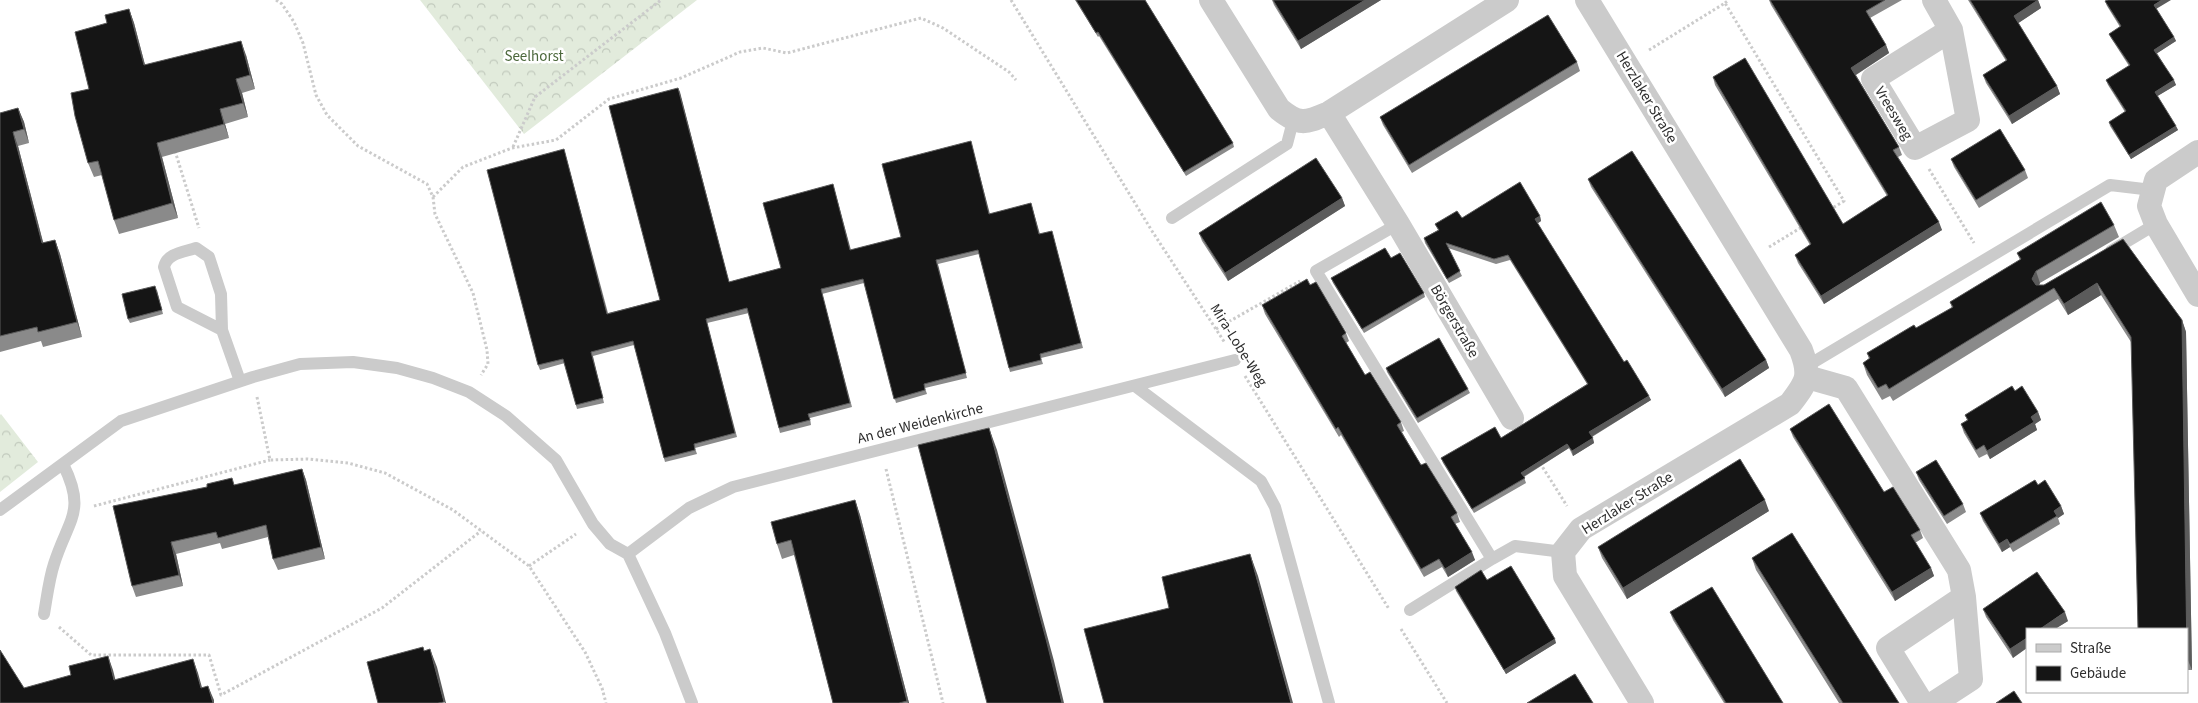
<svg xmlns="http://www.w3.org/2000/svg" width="2198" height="703" font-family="'Source Sans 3',sans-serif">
  <defs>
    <pattern id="forest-crowns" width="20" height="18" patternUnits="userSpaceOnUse" patternTransform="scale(1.25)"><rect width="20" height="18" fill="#e2ebdc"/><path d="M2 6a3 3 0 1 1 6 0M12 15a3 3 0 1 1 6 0" fill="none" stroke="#c2cabd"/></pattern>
  </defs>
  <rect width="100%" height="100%" fill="#fff"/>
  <path fill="url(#forest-crowns)" d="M 420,0 L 697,0 L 524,134 Z
    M 1,414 L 38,462 L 0,492 L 0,415 Z"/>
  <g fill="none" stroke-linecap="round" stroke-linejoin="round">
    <path stroke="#cbcbcb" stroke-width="3" stroke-dasharray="2.5 2.5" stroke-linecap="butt" d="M 276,0 L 282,4 L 294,22 L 303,43 L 316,95 L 327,115 L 358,146 L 427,184 L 433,197 L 435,214 L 473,293 L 487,350 L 488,364 L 481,375
      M 1011,0 L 1152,231 L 1225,343
      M 1725,3 L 1729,0
      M 1649,50 L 1725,3 L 1844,201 L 1831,209
      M 513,147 L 535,97 L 661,0
      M 175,151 L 199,228
      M 1929,169 L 1974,243
      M 433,197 L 463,167 L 512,148 L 556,140 L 609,99 L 681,78 L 740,52 L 763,48 L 787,53 L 921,18 L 943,28 L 1009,72 L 1016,80
      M 1769,247 L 1802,227
      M 1216,329 L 1300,281
      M 1245,376 L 1389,609
      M 257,397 L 270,460 L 308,459 L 348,463 L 385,473 L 453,510 L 529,566 L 585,652 L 602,688 L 606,703
      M 1540,463 L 1567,506
      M 886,469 L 943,703
      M 94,506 L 270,460
      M 529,566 L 576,534
      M 59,627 L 91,655 L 209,655 L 221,695 L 382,608 L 481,531
      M 1401,629 L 1447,703"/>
    <path stroke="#cbcbcb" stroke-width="12" d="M 1172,218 L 1287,144 L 1293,121
      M 1398,224 L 1316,271 L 1492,559 L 1515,546 L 1563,552
      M 2111,251 L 2156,224
      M 222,330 L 177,307 L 164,267 C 167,253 184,252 196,248 L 209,257 L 221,294 L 222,330 L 240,381
      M 1807,366 L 2110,185 L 2152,190
      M 1135,386 L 1261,481 L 1275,507 L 1329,703
      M 0,510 L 121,421 L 253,377 L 300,364 L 353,362 L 397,368 L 433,378 L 469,392 L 506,416 L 556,460 L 593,524 L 610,544 L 628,554 L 665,633 L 692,703
      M 628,554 L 689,508 L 733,487 L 1235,360
      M 1410,610 L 1492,559
      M 44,614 C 47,597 49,579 54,564 C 68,519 87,512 63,464"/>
    <path stroke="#cbcbcb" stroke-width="24" d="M 1211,0 L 1279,109 C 1300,126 1305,123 1329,113 L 1507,0
      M 1587,0 L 1801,350 C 1811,376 1807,382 1790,404 L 1581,529 L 1563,552 L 1565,576 L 1642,703
      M 1934,0 L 1951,30 L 1968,120 L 1915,148 L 1873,79 L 1951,30
      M 1329,113 L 1398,224 L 1512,418
      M 2198,152 L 2156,180 L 2149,206 L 2156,224 L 2198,295
      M 1807,377 L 1846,388 L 1959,570 L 1964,597 L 1971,679 L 1934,703
      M 1922,703 L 1888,648 L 1964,597"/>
  </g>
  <path fill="#8a8a8a" d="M 1075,0 L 1145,0 L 1233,143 L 1234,147 L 1186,176 L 1099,36 L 1098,37 Z
    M 1272,0 L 1381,0 L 1301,49 L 1274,5 Z
    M 1769,0 L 1902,0 L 1870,18 L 1886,45 L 1889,53 L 1856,75 L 1899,147 L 1902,155 L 1898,157 L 1942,230 L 1824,304 L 1798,263 L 1795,255 L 1810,245 L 1715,85 L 1713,77 L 1843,224 L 1887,196 L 1771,5 Z
    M 1968,0 L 2038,0 L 2041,8 L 2018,23 L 2057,86 L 2060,94 L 2012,124 L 1986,83 L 1983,75 L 2006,61 Z
    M 2105,1 L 2156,9 L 2174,37 L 2176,41 L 2157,53 L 2176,85 L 2157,96 L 2178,130 L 2131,159 L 2110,126 L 2109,122 L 2125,112 L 2108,85 L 2106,80 L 2129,66 L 2111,38 L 2109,34 L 2120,27 L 2107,6 Z
    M 129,9 L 134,23 L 145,65 L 246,55 L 255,89 L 242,93 L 248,117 L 225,124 L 229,138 L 162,157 L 178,218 L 119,234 L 114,220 L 102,175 L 94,177 L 88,163 L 89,89 L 107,23 Z
    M 1577,62 L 1580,71 L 1412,173 L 1383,125 L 1380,117 Z
    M 678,88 L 729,282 L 781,268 L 833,184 L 851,250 L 901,237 L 972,146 L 990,214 L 1031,203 L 1040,234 L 1053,235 L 1083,348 L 1041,358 L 1043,364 L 1010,372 L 979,254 L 938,264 L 967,378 L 925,388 L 927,394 L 896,403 L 864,283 L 822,294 L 852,407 L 810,418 L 811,425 L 780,433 L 749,313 L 707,323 L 737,437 L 695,448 L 697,454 L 665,462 L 634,345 L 593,356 L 604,403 L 577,409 L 565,363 L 540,370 L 538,365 L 564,149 L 608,313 L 660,300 Z
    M 18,108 L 24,122 L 29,143 L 18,146 L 43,243 L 55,240 L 60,254 L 82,337 L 43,347 L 41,341 L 0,352 L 0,113 Z
    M 1951,159 L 2025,170 L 2028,178 L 1979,208 L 1954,167 Z
    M 1588,179 L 1766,360 L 1769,368 L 1725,397 L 1591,187 Z
    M 1342,198 L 1345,206 L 1228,281 L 1202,241 L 1199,233 Z
    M 1540,216 L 1541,221 L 1537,223 L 1624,362 L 1651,400 L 1592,437 L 1594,443 L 1573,456 L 1569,448 L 1524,477 L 1526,483 L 1474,513 L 1443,463 L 1441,458 L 1501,438 L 1587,384 L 1510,260 L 1496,264 L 1448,248 L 1462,276 L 1449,283 L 1425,243 L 1424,238 L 1438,230 L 1435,224 L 1462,218 Z
    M 2114,225 L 2119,237 L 2040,283 L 2039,285 L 2044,285 L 2123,239 L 2182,320 L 2186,332 L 2192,670 L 2187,670 L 2187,629 L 2131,342 L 2101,295 L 2068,315 L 2058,299 L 1893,401 L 1890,396 L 1882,400 L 1867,375 L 1863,363 L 1869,359 L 1867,353 L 1916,328 L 1952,308 L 1950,302 L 2020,260 L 2017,253 Z
    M 1391,258 L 1424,293 L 1425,297 L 1364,333 L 1333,283 L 1331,278 Z
    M 1310,285 L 1346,333 L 1349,341 L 1346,343 L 1365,375 L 1401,422 L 1404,431 L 1402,432 L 1421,465 L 1457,513 L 1460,522 L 1455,524 L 1475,560 L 1448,577 L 1442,567 L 1424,577 L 1341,435 L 1339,437 L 1265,314 L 1262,305 Z
    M 157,290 L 163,314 L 130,323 L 128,319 Z
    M 1386,368 L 1468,389 L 1470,393 L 1418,423 L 1387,372 Z
    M 2015,391 L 2038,412 L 2041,420 L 2035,424 L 2037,430 L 1990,459 L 1987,454 L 1979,458 L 1964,433 L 1961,424 L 1967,420 L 1965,415 Z
    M 1790,429 L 1884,492 L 1920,530 L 1923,538 L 1915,543 L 1931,568 L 1934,576 L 1895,601 L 1793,437 Z
    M 302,469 L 306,480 L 325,559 L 278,570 L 273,559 L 268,537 L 222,549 L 220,543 L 176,554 L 183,586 L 136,597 L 132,586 L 113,506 L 235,485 Z
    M 1916,472 L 1963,504 L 1966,512 L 1947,524 L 1919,480 Z
    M 2038,485 L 2061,506 L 2064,514 L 2058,518 L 2060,524 L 2013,552 L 2010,547 L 2002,552 L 1983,521 L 1980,513 Z
    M 855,500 L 860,515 L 909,703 L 833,703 L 794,555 L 782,559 L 777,544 Z
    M 1769,511 L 1627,599 L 1602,558 L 1598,547 Z
    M 1752,558 L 1899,703 L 1839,703 L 1756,570 Z
    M 1487,580 L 1556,643 L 1506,674 L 1456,591 L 1455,587 Z
    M 1983,609 L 2068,621 L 2055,629 L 2027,629 L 2013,658 L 1986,617 Z
    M 1670,612 L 1783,703 L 1724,703 L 1673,620 Z"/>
  <path fill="#5b5b5b" d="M 1365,0 L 1381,0 L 1301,49 L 1298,41 Z
    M 2038,0 L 2041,8 L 2017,24 L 2014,16 Z
    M 2162,0 L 2171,0 L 2156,9 L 2154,5 Z
    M 129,9 L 134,23 L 149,80 L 144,65 Z
    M 2174,37 L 2176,41 L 2156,54 L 2154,50 Z
    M 241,41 L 246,55 L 255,89 L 250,75 Z
    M 1886,45 L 1889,53 L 1854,76 L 1851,68 Z
    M 236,79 L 242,93 L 248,117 L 243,103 Z
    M 2174,80 L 2176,85 L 2156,97 L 2155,92 Z
    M 2057,86 L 2060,94 L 2012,124 L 2009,116 Z
    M 678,88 L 680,92 L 730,286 L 729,282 Z
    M 18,108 L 24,122 L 29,143 L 24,129 Z
    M 220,109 L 225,124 L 229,138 L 224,124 Z
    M 2176,126 L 2178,130 L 2131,159 L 2129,155 Z
    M 13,132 L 18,146 L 47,257 L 42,243 Z
    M 157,143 L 162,157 L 178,218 L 172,203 Z
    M 1342,198 L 1345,206 L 1228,281 L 1225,273 Z
    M 1540,216 L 1541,221 L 1537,224 L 1535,219 Z
    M 1939,222 L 1942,230 L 1824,304 L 1821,296 Z
    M 55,240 L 60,254 L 82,337 L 77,322 Z
    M 2036,271 L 2040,283 L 2036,291 L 2032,279 Z
    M 2097,283 L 2101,295 L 2068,315 L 2064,304 Z
    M 2182,320 L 2186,332 L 2192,670 L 2187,658 Z
    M 1766,360 L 1769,368 L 1725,397 L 1722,389 Z
    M 1649,396 L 1651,400 L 1591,437 L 1589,432 Z
    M 2038,412 L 2041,420 L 2035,424 L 2037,430 L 1990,459 L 1987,451 L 2031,417 Z
    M 989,428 L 997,450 L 1054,661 L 1064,703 L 1062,703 Z
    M 1593,438 L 1594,443 L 1573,456 L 1572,451 Z
    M 1567,444 L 1569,448 L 1523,477 L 1521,473 Z
    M 302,469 L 306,480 L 325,559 L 321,547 Z
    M 855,500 L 860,515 L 909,703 L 908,703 L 907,701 Z
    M 1765,500 L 1769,511 L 1627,599 L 1623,588 Z
    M 2061,506 L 2064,514 L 2058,518 L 2054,511 Z
    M 2007,539 L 2010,547 L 2002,552 L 1999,544 Z
    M 171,542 L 176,554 L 183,586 L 179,575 Z
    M 1472,552 L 1475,560 L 1448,577 L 1445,569 Z
    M 1250,554 L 1258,576 L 1293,703 L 1291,703 Z
    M 1931,568 L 1934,576 L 1895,601 L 1892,592 Z
    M 2065,612 L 2068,621 L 2055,629 L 2040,629 Z
    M 2027,638 L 2027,648 L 2013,658 L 2010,649 Z
    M 1555,639 L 1556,643 L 1506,674 L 1504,670 Z
    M 430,649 L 437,667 L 446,703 L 445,703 L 444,702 Z
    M 108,656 L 113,670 L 119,694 L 114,680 Z
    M 193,659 L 198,673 L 206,702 L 201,688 Z
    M 208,686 L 214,700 L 214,703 L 213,703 Z"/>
  <path fill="#151515" stroke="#5b5b5b" d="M 1076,0 L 1145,0 L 1233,143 L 1184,172 L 1098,32 L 1096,33 Z
    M 1273,0 L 1365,0 L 1298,41 Z
    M 1770,0 L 1885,0 L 1866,11 L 1886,45 L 1851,68 L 1899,147 L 1893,150 L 1939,222 L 1821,296 L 1795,255 L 1811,244 L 1713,77 L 1745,58 L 1843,224 L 1888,195 Z
    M 1970,0 L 2038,0 L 2014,16 L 2057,86 L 2009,116 L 1983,75 L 2007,60 Z
    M 2108,0 L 2162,0 L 2154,5 L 2174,37 L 2154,50 L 2174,80 L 2155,92 L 2176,126 L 2129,155 L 2109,122 L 2126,111 L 2106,80 L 2130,65 L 2109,34 L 2121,26 L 2105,1 Z
    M 129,9 L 144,65 L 241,41 L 250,75 L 236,79 L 243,103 L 220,109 L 224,124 L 157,143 L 172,203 L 114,220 L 98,161 L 88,163 L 75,116 L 71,93 L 89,89 L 75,32 L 107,23 L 105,15 Z
    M 1548,15 L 1577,62 L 1409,165 L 1380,117 Z
    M 678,88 L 729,282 L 781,268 L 763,203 L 833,184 L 850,250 L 901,237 L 882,164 L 971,141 L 989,214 L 1031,203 L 1039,234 L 1052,231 L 1081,343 L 1040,354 L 1041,360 L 1009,368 L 978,250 L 936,260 L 966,373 L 924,384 L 925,390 L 894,399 L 863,279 L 821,289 L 850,403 L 808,414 L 810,420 L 779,428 L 747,308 L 706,319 L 735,433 L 694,444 L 695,450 L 664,458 L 633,341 L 591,352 L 603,398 L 576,405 L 563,359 L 538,365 L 487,170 L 564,149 L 607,314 L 660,300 L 609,106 Z
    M 18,108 L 24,129 L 13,132 L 42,243 L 55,240 L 77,322 L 38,332 L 37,327 L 0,336 L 0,113 Z
    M 2000,129 L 2025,170 L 1976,200 L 1951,159 Z
    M 1632,151 L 1766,360 L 1722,389 L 1588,179 Z
    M 1316,158 L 1342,198 L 1225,273 L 1199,233 Z
    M 1520,182 L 1540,216 L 1535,219 L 1624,362 L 1627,360 L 1649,396 L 1589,432 L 1593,438 L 1572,451 L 1567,444 L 1521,473 L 1525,478 L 1472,509 L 1441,458 L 1495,427 L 1501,438 L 1588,384 L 1508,255 L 1494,259 L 1446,243 L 1460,271 L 1447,279 L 1424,238 L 1439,230 L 1435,224 L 1457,211 L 1462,218 Z
    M 2101,202 L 2114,225 L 2036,271 L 2032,279 L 2036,285 L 2044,285 L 2123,239 L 2182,320 L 2187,658 L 2187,629 L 2138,629 L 2131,337 L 2097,283 L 2064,304 L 2054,288 L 1889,389 L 1886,384 L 1878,388 L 1863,363 L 1870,358 L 1867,353 L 1914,325 L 1916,328 L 1953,307 L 1950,302 L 2021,259 L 2017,253 Z
    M 1385,248 L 1391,258 L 1400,253 L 1424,293 L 1362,329 L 1331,278 Z
    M 1307,279 L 1310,285 L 1316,282 L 1346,333 L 1342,336 L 1365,375 L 1370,372 L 1401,422 L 1397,425 L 1421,465 L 1426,463 L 1457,513 L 1451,517 L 1472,552 L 1445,569 L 1439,559 L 1421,569 L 1338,427 L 1336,429 L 1262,305 Z
    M 155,286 L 162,310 L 128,319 L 122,294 Z
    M 1439,338 L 1468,389 L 1417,418 L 1386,368 Z
    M 2012,386 L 2015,391 L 2022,386 L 2038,412 L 2031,417 L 2034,422 L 1987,451 L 1984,445 L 1976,450 L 1961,424 L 1968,420 L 1965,415 Z
    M 1829,404 L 1884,492 L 1893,487 L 1920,530 L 1911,535 L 1931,568 L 1892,592 L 1790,429 Z
    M 989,428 L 1046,639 L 1062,703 L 987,703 L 918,445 Z
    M 1740,459 L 1765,500 L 1623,588 L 1598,547 Z
    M 1936,460 L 1963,504 L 1944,516 L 1916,472 Z
    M 302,469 L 321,547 L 273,559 L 266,525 L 218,538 L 216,532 L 171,542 L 179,575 L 132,586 L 113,506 L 207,487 L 207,484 L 232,478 L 234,485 Z
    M 2035,480 L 2038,485 L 2045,480 L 2061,506 L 2054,511 L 2057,516 L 2010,544 L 2007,539 L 1999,544 L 1980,513 Z
    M 855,500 L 907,701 L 899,703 L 833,703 L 791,540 L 777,544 L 771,522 Z
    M 1792,533 L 1899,703 L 1843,703 L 1752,558 Z
    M 1250,554 L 1291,703 L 1104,703 L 1084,629 L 1169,608 L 1162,577 Z
    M 1511,566 L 1555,639 L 1504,670 L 1455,587 L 1481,570 L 1487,580 Z
    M 2037,572 L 2065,612 L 2040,629 L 2027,629 L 2027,638 L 2010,649 L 1983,609 Z
    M 1712,587 L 1783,703 L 1726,703 L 1670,612 Z
    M 423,647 L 424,651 L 430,649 L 444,702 L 438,703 L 378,703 L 367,662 Z
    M 0,650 L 24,688 L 71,675 L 69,666 L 108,656 L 114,680 L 193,659 L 201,688 L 208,686 L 213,703 L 0,703 Z
    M 1575,674 L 1593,703 L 1527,703 Z
    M 2014,691 L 2022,703 L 1996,703 Z"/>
  <g text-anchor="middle" stroke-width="5" stroke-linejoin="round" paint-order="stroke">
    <g font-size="15" fill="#4c683c" stroke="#fff">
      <text x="534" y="61">Seelhorst</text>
    </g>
    <g font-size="15" fill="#2e2e2e" stroke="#fff">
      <text transform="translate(1647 97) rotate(59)" y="5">Herzlaker Straße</text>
      <text transform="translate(1894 113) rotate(59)" y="5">Vreesweg</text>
      <text transform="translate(1455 321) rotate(60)" y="5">Börgerstraße</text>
      <text transform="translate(1239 345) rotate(58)" y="5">Mira-Lobe-Weg</text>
      <text transform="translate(920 423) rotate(-14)" y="5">An der Weidenkirche</text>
      <text transform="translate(1627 503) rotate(-32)" y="5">Herzlaker Straße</text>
    </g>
  </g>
  <rect x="2026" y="628" width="162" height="65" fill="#ffffff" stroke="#ababab"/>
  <rect x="2036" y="644" width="25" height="8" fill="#cbcbcb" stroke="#ababab"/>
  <text x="2070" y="653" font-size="15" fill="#2e2e2e">Straße</text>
  <rect x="2036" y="666" width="25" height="15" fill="#151515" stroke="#ababab"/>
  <text x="2070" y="678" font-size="15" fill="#2e2e2e">Gebäude</text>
</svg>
